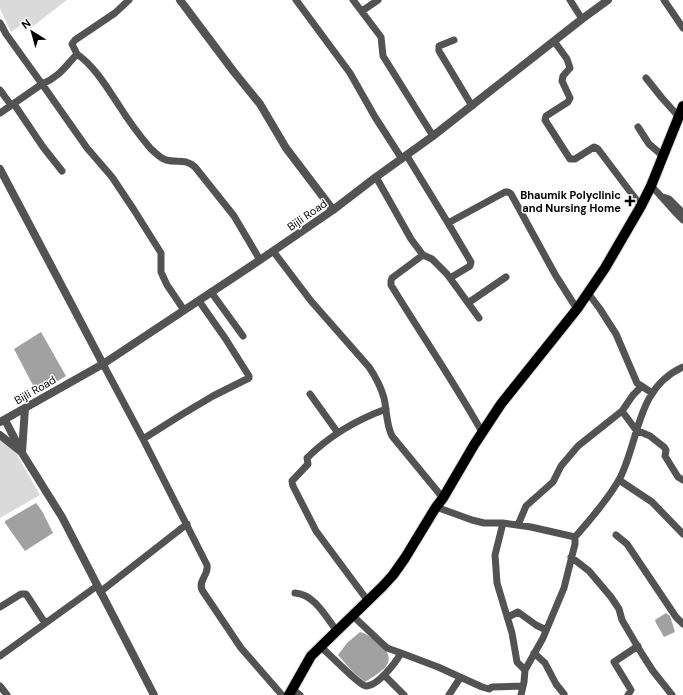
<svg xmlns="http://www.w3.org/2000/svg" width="683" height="695" font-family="'DM Sans',sans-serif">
  <rect width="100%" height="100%" fill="#fff"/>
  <path fill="#dadada" d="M 0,0 L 67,0 L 27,31 L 21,25 L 11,32 L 0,9 Z
    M 0,437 L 10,443 L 40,495 L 0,518 Z"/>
  <path fill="#a1a1a1" d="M 41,332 L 66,376 L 37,393 L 14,349 Z
    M 36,503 L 42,511 L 53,533 L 25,551 L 5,523 L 5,521 Z
    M 666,613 L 670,616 L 675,632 L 664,637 L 656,623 L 655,620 Z
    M 360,632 C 368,634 375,640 381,645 C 400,663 380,672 365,682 L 353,672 L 338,655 L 347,643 Z"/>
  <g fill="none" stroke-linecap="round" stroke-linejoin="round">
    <defs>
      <path id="primary" d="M 289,695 L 311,656 L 383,586 L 393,575 L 405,558 L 436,507 L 443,498 L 474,445 L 501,404 L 577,309 L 605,268 L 641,206 L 651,186 L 683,106"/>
    </defs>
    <use href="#primary" stroke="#dbdbdb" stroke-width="12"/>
    <path stroke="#535353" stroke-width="7" d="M 296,0 L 350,73 L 375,117 L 402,159
      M 353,0 L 381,37 L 383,56 L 433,136
      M 570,0 L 582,19
      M 664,0 L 683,28
      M 362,11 L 378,0
      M 0,23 L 6,34 L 42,84 L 0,113
      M 454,40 L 439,46 L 439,51 L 472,106
      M 554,41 L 567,59 L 570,68 L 563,76 L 562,81 L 570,98 L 568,102 L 546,116 L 545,120 L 570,159 L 575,159 L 594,147 L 598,149 L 641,206
      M 77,54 L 72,44 L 75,40 L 115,13 L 129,0
      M 646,78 L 662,98 L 679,117
      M 0,90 L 11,105
      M 14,104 L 43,147 L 62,171
      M 638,127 L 649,144 L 663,156
      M 407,156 L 448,223 L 505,192 L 508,192 L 511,194 L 556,276 L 577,309
      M 376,177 L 411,239 L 423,255 L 432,259 L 447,274 L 479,318
      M 651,186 C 663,197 671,209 683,220
      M 663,197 L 669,199 L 683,213
      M 448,223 L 471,262 L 470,266 L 450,278
      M 273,251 L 311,301 L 369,367 C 375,376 381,387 384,398 C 387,411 386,424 392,436 L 443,498
      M 423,255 L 392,278 L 391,281 L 391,285 C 421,334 454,382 482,432
      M 211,292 L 243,336
      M 588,293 L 600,309 L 616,334 L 637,383 L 652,393
      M 468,303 L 506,277
      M 184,310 L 167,285 L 161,272 L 161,253 L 134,210 L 112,177 L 87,148 L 42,84 C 59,77 65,67 77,54 C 95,67 106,86 118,104 C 128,120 139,135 151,149 C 156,153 160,158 166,160 C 178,163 184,158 195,167 L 234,216 L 260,260
      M 103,364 L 143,439 L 207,565 C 209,575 198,580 202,590 L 241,648 L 282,695
      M 310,394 L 338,433
      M 622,411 L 636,430 L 650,436 L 664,447 L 666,450 L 665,456 L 678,477 L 683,480
      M 143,439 L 181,415 L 213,396 L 249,378 L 249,376 L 225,338 L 199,301
      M 619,480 L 652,502 L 683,534
      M 436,507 L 472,520 L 484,523 L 503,523 L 531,527 L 575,537
      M 503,523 L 495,555 L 497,583 L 512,633 L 517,662 L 525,670
      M 518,525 L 526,506 L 553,482 L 561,466 L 578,446 L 622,411 L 633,395 L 641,387
      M 616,535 L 627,544 L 676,617 L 683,624
      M 571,557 L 589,571 L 611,597 L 619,609 L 622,620 L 642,654 L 653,671 L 672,695
      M 100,592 L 187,524
      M 295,593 C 314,594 326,617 336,630
      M 368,601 L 316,531 L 293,486 L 292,481 L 308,464 L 307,458 C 329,436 356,420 386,409
      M 0,607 L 21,594 L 26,594 L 45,623
      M 508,617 L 518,612 L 536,625 L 546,630
      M 320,646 C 327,652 360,686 366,686 C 378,686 396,662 401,653 L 387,648 L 353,616
      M 401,653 L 438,667 L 482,687 L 489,689 L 492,687 L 523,686
      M 534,653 L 545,663 L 556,684 L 564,694
      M 0,656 L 97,586
      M 384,675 L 404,695
      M 0,686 L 7,695
      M 292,689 L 300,695
      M 449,695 L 460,678
      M 521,695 L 524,682 L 525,670 L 543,638 L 564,588 L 575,544 L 575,537 C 590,520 611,496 621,476 C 640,436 637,388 683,367
      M 628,695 L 631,690 L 614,662 L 638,646"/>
    <path stroke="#535353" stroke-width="8" d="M 180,0 L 234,72 L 260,104 L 286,148 L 333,210
      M 0,169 L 103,364
      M 5,420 L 22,453 L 62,517 L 154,695
      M 0,422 L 103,364 L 260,260 L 333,210 L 376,177 L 433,136 L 582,19 L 608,0
      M 0,435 L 20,451
      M 22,452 L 25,408"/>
    <use href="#primary" stroke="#000" stroke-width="10"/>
  </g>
  <path fill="#000" stroke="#fff" stroke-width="1.5" d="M628 195h4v4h4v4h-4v4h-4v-4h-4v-4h4z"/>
  <g text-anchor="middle" stroke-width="3" stroke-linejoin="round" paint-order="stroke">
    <g font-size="11" font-weight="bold" fill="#000" stroke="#fff" text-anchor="end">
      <text x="621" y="199">Bhaumik Polyclinic<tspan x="621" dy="13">and Nursing Home</tspan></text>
    </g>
    <g font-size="11" fill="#000" stroke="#fff">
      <text transform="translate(307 215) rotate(-35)" y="4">Bijli Road</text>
      <text transform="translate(35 390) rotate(-30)" y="4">Bijli Road</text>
    </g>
  </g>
  <g transform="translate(32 32) rotate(323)" stroke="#ffffff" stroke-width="3" paint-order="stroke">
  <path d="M0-3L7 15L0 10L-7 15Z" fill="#000000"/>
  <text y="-6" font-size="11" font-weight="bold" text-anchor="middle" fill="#000000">N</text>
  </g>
</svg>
